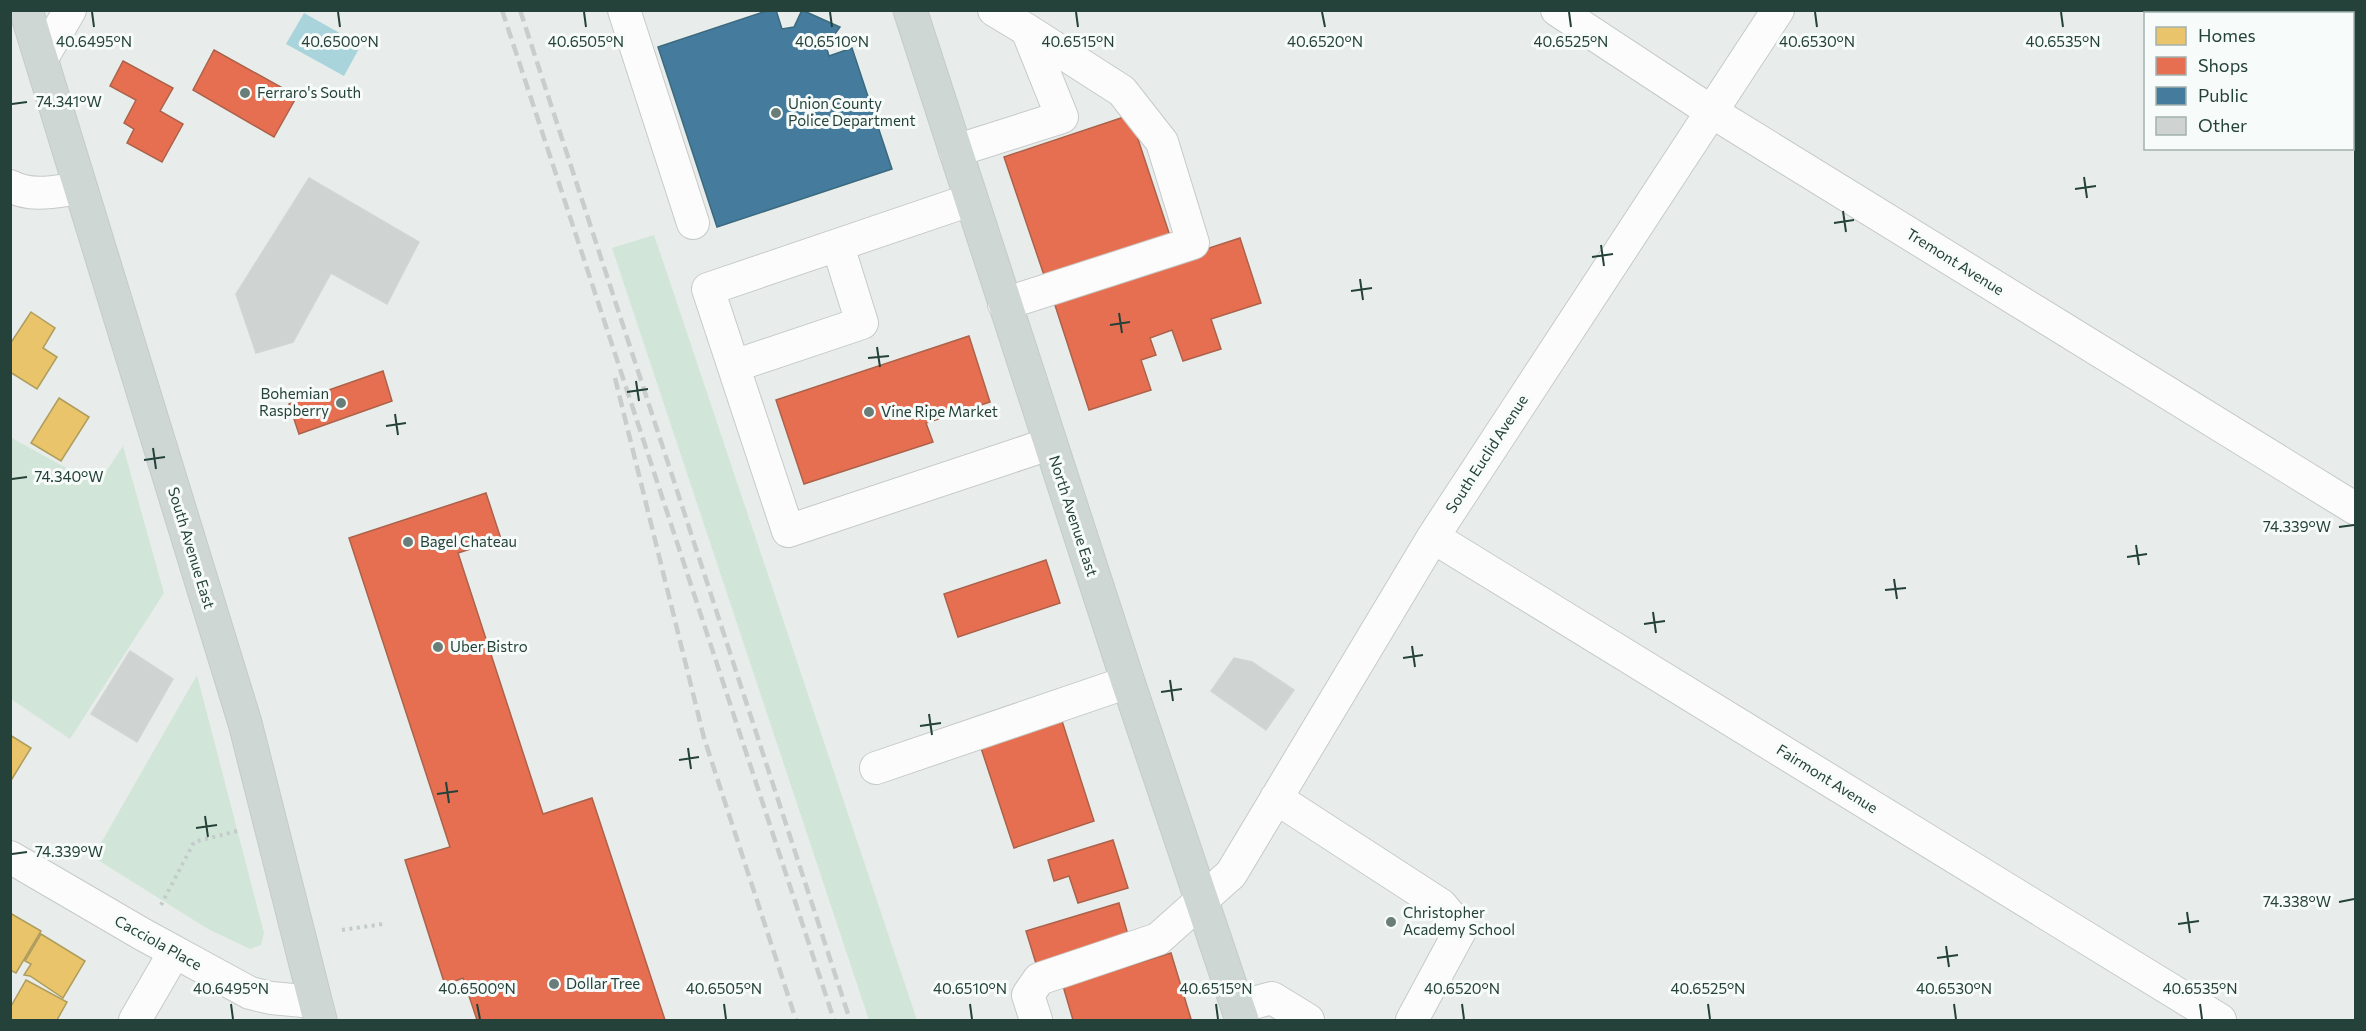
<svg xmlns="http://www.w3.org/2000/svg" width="2366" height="1031" font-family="Commissioner,sans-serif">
  <rect width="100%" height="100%" fill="#e8edeb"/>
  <path fill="#d1e6d8" d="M 654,235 L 666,270 L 917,1020 L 869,1020 L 612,248 Z
    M 10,437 L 97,485 L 123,446 L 164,593 L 70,739 L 11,699 Z
    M 197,675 L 264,933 L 261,945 L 250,949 L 208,929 L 93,857 Z"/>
  <path fill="#a9d4db" d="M 304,13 L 361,45 L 344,76 L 286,44 Z"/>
  <path fill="#e9c46a" stroke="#ae9d5c" stroke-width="1.5" d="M 31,312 L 55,328 L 43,348 L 57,357 L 37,389 L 10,372 L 10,344 Z
    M 59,398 L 89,417 L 61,461 L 31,443 Z
    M 10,735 L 31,748 L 10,782 Z
    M 10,913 L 41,931 L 16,973 L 10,970 Z
    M 41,934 L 85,961 L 63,998 L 30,976 L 24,975 L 31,964 L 25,961 Z
    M 26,980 L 67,1002 L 57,1020 L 10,1020 L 10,1008 Z"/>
  <path fill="#e76f51" stroke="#ac624a" stroke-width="1.5" d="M 214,50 L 297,96 L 274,137 L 193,90 Z
    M 123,61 L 173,88 L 160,111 L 183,124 L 162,162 L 127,143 L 134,129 L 124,123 L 136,100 L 110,86 Z
    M 1130,115 L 1172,242 L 1047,284 L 1004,157 Z
    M 1240,238 L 1261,303 L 1211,319 L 1221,349 L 1183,361 L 1172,330 L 1150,338 L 1156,355 L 1141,360 L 1151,390 L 1089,410 L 1053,299 Z
    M 969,336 L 990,402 L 926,423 L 933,442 L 804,484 L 776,400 Z
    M 383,371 L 392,401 L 299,434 L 289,404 Z
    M 486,493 L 501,539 L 458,553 L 543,814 L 592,798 L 665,1020 L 477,1020 L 463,978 L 445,985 L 405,860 L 450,847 L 349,538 Z
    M 1046,560 L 1060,603 L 958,637 L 944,594 Z
    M 1062,721 L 1094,821 L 1014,848 L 981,748 Z
    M 1113,840 L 1128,888 L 1078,903 L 1069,876 L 1054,881 L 1048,860 Z
    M 1119,903 L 1130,942 L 1038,970 L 1026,931 Z
    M 1171,953 L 1191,1019 L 1185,1020 L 1073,1020 L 1063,986 Z"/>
  <path fill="#457b9d" stroke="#3b6a7f" stroke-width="1.5" d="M 769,10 L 776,10 L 782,29 L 794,27 L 802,10 L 840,27 L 826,46 L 829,56 L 852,48 L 892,169 L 717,227 L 658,47 Z"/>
  <path fill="#cfd4d2" stroke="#d1d6d4" stroke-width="1.5" d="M 309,178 L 419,242 L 387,304 L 331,273 L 293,342 L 256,353 L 236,294 Z
    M 130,651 L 173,679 L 137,742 L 91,714 Z
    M 1234,658 L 1252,662 L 1294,690 L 1266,730 L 1211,691 Z"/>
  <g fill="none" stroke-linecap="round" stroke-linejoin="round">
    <defs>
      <path id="minor" d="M 624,10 L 693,223
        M 1557,10 L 1712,112 L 2356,509
        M 41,60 L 70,10
        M 955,151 L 1062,117 L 1027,30 L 994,10
        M 10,186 C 32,198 57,191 80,188
        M 970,200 L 708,289 L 788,531 L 1049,444
        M 1004,304 L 1193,243 L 1162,142 L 1122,91 L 1027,30
        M 734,366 L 862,323 L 838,246
        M 1433,537 L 2220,1020
        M 876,768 L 1128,682
        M 1276,798 L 1441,905 L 1461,929 L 1412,1020
        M 10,857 L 142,934 L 250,993 L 271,998 L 314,1002
        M 1238,1007 L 1272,998 L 1308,1020
        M 135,1020 L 174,953
        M 1036,1020 L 1028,995 L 1039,979 L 1158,939 L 1231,874 L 1433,537 L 1778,10"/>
      <path id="major" d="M 26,10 L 245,723 L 320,1020
        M 910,10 L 1128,682 L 1242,1020"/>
    </defs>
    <use href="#minor" stroke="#c5cac8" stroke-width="34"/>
    <use href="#major" stroke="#c3ccc9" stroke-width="35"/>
    <path stroke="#c3ccca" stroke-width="4" stroke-dasharray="3 4.5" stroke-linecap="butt" d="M 161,905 L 194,842 L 241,830
      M 342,930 L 383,924"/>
    <use href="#minor" stroke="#fcfcfc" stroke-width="32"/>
    <use href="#major" stroke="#cfd7d5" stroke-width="33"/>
    <path stroke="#c9cdcc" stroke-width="4.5" stroke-dasharray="12 6" stroke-linecap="butt" d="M 502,10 L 834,1020
      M 520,10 L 850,1020
      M 615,378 L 704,738 L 796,1020"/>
  </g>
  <path fill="none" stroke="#24423a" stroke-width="2" d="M 92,12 L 94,27M 338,12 L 340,27M 584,12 L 586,27M 830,12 L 832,27M 1076,12 L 1078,27M 1322,12 L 1325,27M 1569,12 L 1571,27M 1815,12 L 1817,27M 2061,12 L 2063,27M 12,104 L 27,102M 2084,177 L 2087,198M 2075,189 L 2096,186M 1843,211 L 1846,232M 1834,223 L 1854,220M 1601,245 L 1604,266M 1592,257 L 1613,254M 1360,279 L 1363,300M 1351,291 L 1372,288M 1119,313 L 1122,333M 1110,325 L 1130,322M 877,347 L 880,367M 868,358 L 889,356M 636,381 L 639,401M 627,392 L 648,389M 395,414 L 398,435M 386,426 L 406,423M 153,448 L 156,469M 144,460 L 165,457M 12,479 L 27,477M 2339,527 L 2354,525M 2136,545 L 2139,565M 2127,557 L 2147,554M 1894,579 L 1897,599M 1885,590 L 1906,588M 1653,612 L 1656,633M 1644,624 L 1665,621M 1412,646 L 1415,667M 1403,658 L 1423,655M 1170,680 L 1173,701M 1161,692 L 1182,689M 929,714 L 932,735M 920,726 L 941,723M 688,748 L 691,769M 679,760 L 699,757M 446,782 L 449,803M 437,794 L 458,791M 205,816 L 208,837M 196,828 L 217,825M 12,854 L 27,852M 2339,902 L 2354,899M 2187,912 L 2190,933M 2178,924 L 2199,921M 1946,946 L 1949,967M 1937,958 L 1958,955M 231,1004 L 233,1019M 477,1004 L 480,1019M 724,1004 L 726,1019M 970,1004 L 972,1019M 1216,1004 L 1218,1019M 1462,1004 L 1464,1019M 1708,1004 L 1710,1019M 1954,1004 L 1956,1019M 2200,1004 L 2202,1019"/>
  <g fill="#697e78" stroke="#f7fbf9" stroke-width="2">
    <circle cx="245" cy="93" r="6"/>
    <circle cx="776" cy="113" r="6"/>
    <circle cx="341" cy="403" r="6"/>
    <circle cx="869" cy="412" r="6"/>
    <circle cx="408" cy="542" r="6"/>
    <circle cx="438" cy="647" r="6"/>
    <circle cx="1391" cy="922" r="6"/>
    <circle cx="554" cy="984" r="6"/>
  </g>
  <g text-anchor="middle" stroke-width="6" stroke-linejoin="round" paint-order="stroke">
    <g font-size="15" fill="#24423a" stroke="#f7fbf9" text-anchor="start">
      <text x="257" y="98">Ferraro's South</text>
      <text x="788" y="109">Union County<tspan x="788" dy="17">Police Department</tspan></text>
      <text x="329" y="399" text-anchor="end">Bohemian<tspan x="329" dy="17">Raspberry</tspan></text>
      <text x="881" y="417">Vine Ripe Market</text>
      <text x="420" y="547">Bagel Chateau</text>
      <text x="450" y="652">Uber Bistro</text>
      <text x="1403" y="918">Christopher<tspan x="1403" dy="17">Academy School</tspan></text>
      <text x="566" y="989">Dollar Tree</text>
    </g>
    <g font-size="15" fill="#24423a" stroke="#f7fbf9">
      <text transform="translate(1955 262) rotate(32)" y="5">Tremont Avenue</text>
      <text transform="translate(1487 454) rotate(-57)" y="5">South Euclid Avenue</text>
      <text transform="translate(1073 516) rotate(72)" y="5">North Avenue East</text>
      <text transform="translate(191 548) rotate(73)" y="5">South Avenue East</text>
      <text transform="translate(1827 779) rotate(32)" y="5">Fairmont Avenue</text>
      <text transform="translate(158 943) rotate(29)" y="5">Cacciola Place</text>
    </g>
  </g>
  <g font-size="15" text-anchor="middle" fill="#24423a" stroke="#f7fbf9" stroke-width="6" stroke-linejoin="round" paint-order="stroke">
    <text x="94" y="47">40.6495°N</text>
    <text x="340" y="47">40.6500°N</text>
    <text x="586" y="47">40.6505°N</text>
    <text x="832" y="47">40.6510°N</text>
    <text x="1078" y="47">40.6515°N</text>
    <text x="1325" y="47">40.6520°N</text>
    <text x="1571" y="47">40.6525°N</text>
    <text x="1817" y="47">40.6530°N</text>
    <text x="2063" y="47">40.6535°N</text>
    <text x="69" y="107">74.341°W</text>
    <text x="69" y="482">74.340°W</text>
    <text x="2297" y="532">74.339°W</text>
    <text x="69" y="857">74.339°W</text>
    <text x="2297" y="907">74.338°W</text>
    <text x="231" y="994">40.6495°N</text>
    <text x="477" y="994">40.6500°N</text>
    <text x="724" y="994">40.6505°N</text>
    <text x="970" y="994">40.6510°N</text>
    <text x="1216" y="994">40.6515°N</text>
    <text x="1462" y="994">40.6520°N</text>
    <text x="1708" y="994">40.6525°N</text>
    <text x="1954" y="994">40.6530°N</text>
    <text x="2200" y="994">40.6535°N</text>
  </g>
  <rect width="2366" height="1031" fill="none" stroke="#24423a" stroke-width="24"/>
  <rect x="2144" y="12" width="210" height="138" fill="#f7fbf9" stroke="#a3b1ad" stroke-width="1.5"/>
  <rect x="2156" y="27" width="30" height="18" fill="#e9c46a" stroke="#a3b1ad" stroke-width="1.5"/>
  <text x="2198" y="42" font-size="18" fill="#24423a">Homes</text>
  <rect x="2156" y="57" width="30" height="18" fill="#e76f51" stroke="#a3b1ad" stroke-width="1.5"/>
  <text x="2198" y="72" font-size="18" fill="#24423a">Shops</text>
  <rect x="2156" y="87" width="30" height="18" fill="#457b9d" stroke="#a3b1ad" stroke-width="1.5"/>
  <text x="2198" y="102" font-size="18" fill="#24423a">Public</text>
  <rect x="2156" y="117" width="30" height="18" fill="#cfd4d2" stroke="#a3b1ad" stroke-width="1.5"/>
  <text x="2198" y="132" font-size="18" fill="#24423a">Other</text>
</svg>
